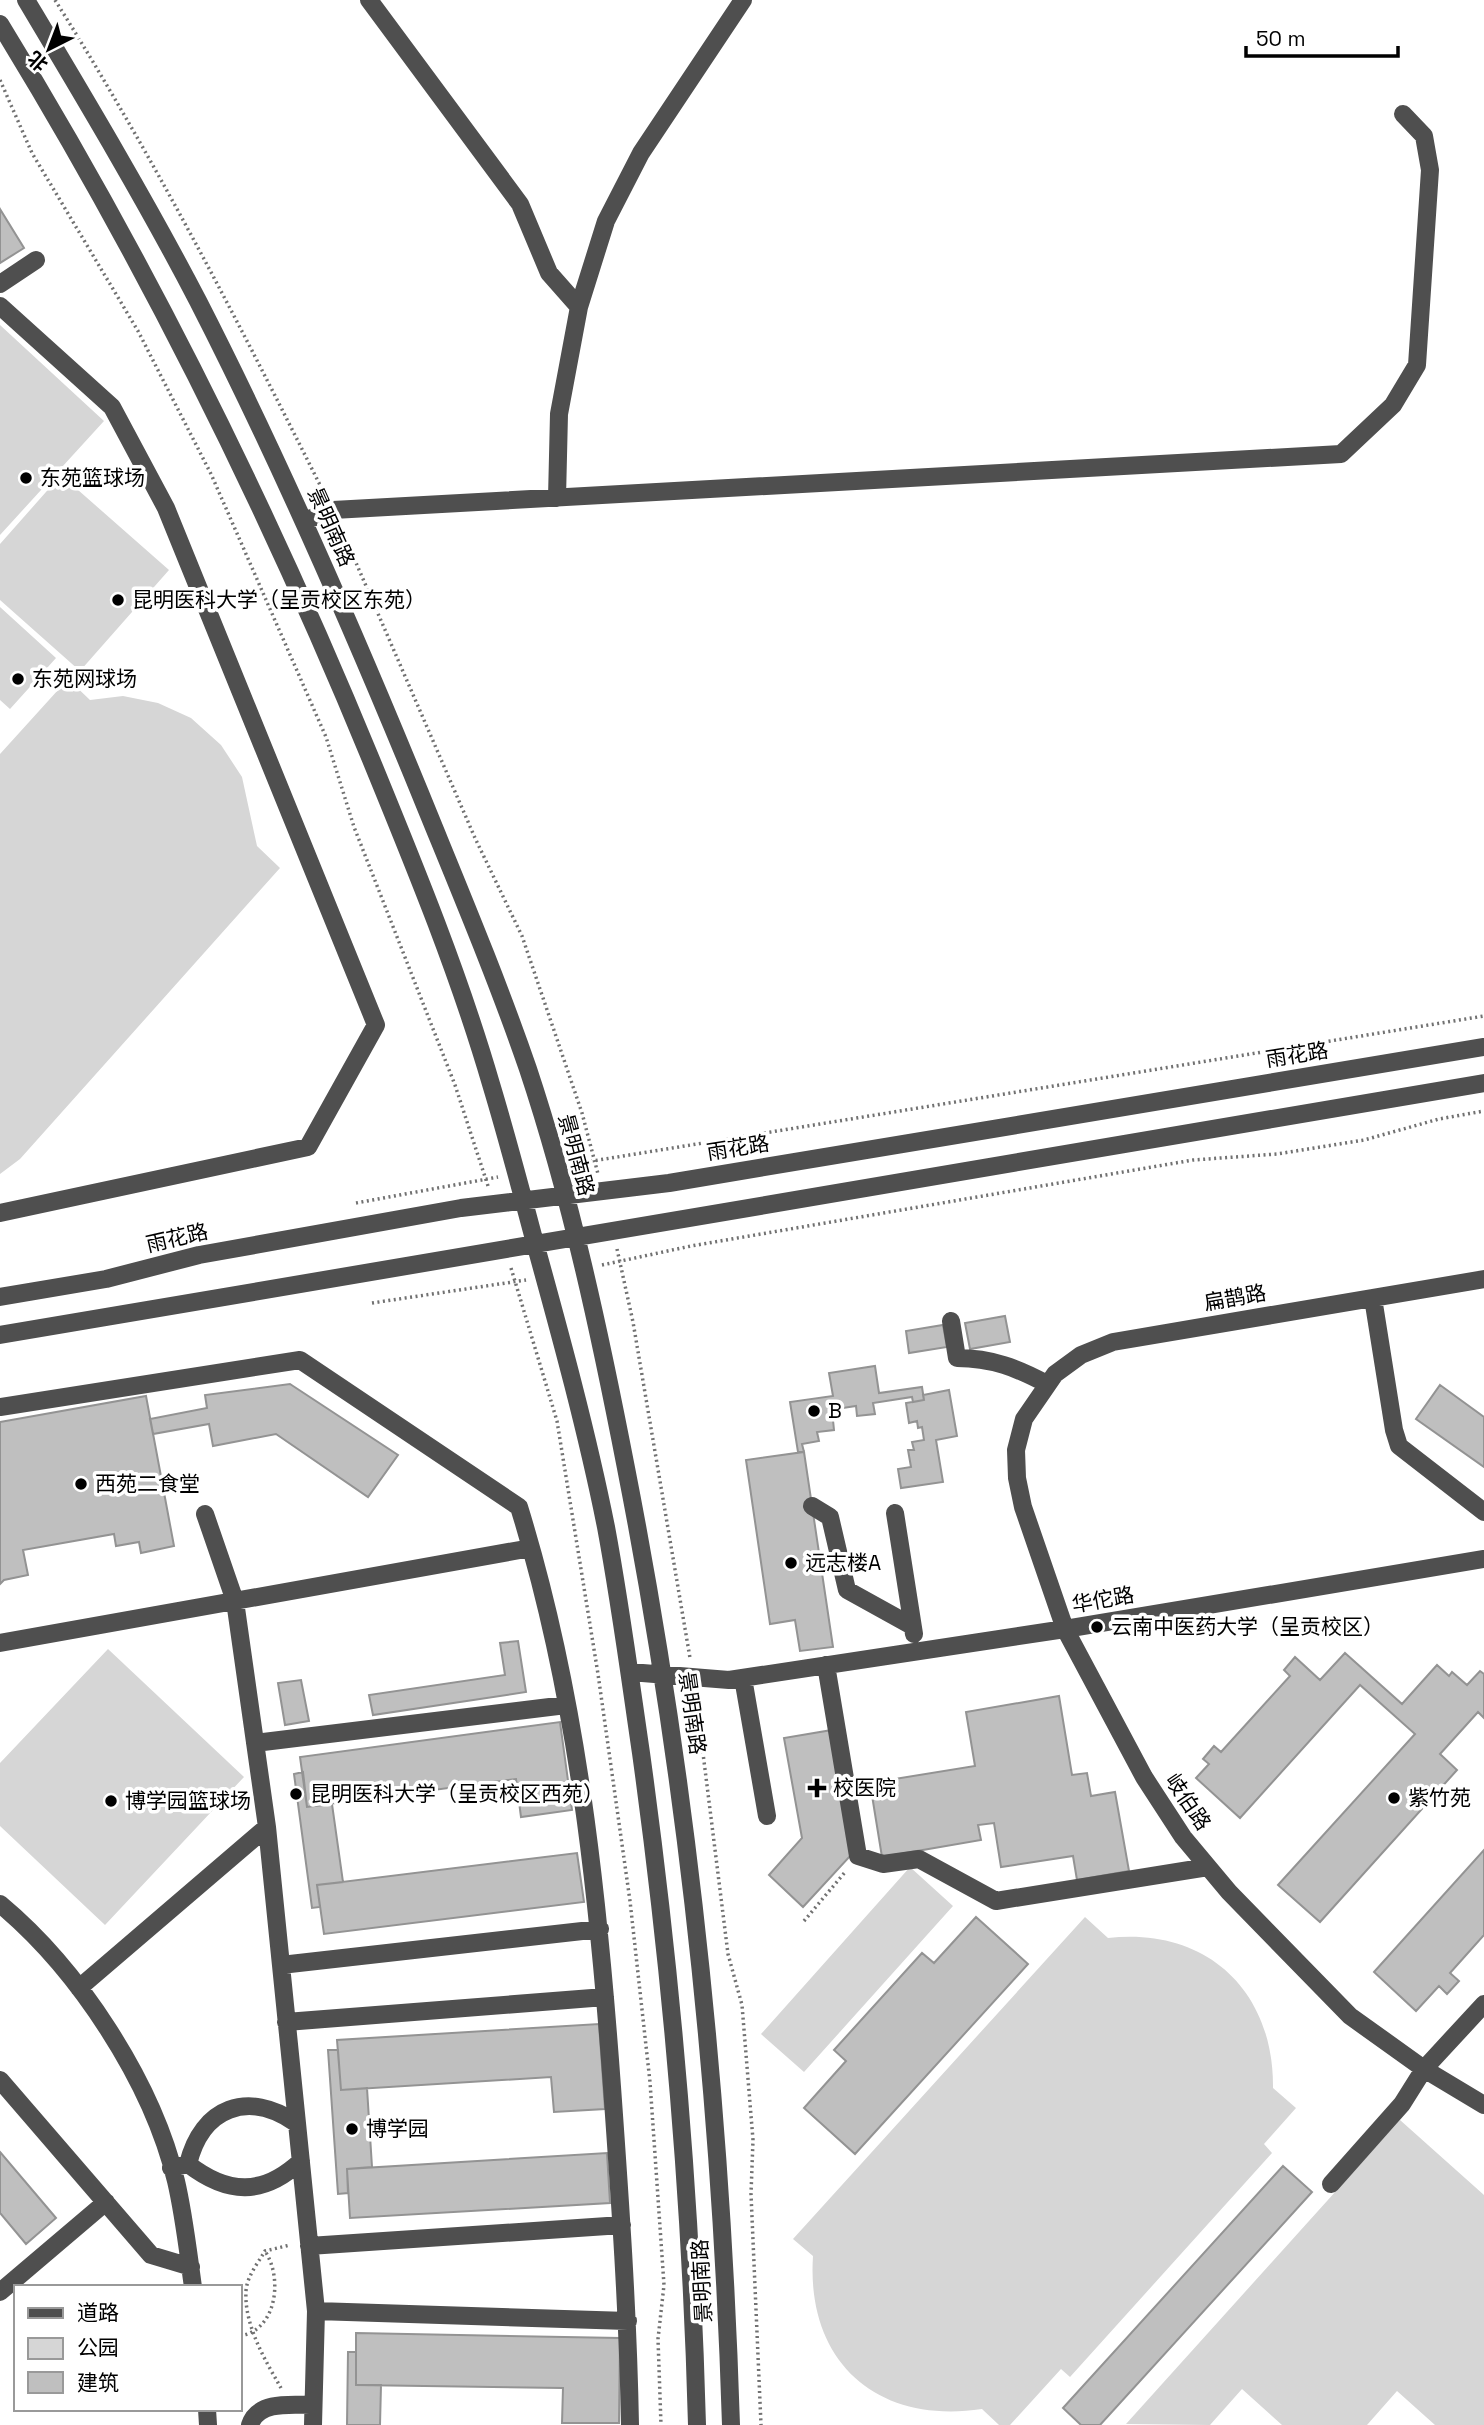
<svg xmlns="http://www.w3.org/2000/svg" width="1484" height="2425" font-family="'Space Grotesk','Noto Sans SC',sans-serif">
  <rect width="100%" height="100%" fill="#fff"/>
  <path fill="#d6d6d6" d="M 0,325 L 104,421 L 0,535 Z
    M 61,475 L 169,570 L 80,671 L 0,600 L 0,544 Z
    M 0,607 L 56,658 L 10,709 L 0,700 Z
    M 68,679 L 90,700 L 123,696 L 158,703 L 191,718 L 221,745 L 242,777 L 257,846 L 280,868 L 20,1159 L 0,1174 L 0,754 Z
    M 108,1649 L 244,1777 L 105,1925 L 0,1826 L 0,1763 Z
    M 910,1867 L 953,1906 L 804,2072 L 761,2034 Z
    M 1085,1917 L 1108,1938 C 1206,1927 1274,1990 1273,2088 L 1296,2108 L 1264,2144 L 1272,2153 L 1070,2377 L 1061,2369 L 1010,2425 L 999,2425 L 982,2409 C 876,2425 806,2361 813,2256 L 793,2239 Z
    M 1400,2120 L 1484,2195 L 1484,2425 L 1435,2425 L 1397,2391 L 1367,2425 L 1282,2425 L 1242,2389 L 1210,2425 L 1126,2424 Z"/>
  <path fill="#bfbfbf" stroke="#939393" stroke-width="2" d="M 0,209 L 24,248 L 0,263 Z
    M 1005,1316 L 1010,1342 L 970,1349 L 965,1323 Z
    M 943,1325 L 947,1347 L 909,1353 L 906,1331 Z
    M 875,1366 L 879,1393 L 922,1387 L 924,1400 L 913,1402 L 912,1397 L 873,1403 L 875,1414 L 857,1416 L 856,1406 L 836,1409 L 838,1419 L 833,1420 L 834,1430 L 817,1432 L 819,1441 L 802,1444 L 804,1452 L 798,1452 L 790,1402 L 833,1396 L 829,1373 Z
    M 290,1384 L 398,1455 L 368,1497 L 276,1434 L 213,1446 L 209,1424 L 153,1434 L 150,1419 L 207,1408 L 205,1395 Z
    M 1440,1385 L 1484,1417 L 1484,1467 L 1416,1419 Z
    M 949,1390 L 957,1436 L 936,1440 L 943,1482 L 901,1488 L 898,1469 L 911,1467 L 908,1450 L 914,1450 L 912,1442 L 924,1440 L 922,1427 L 918,1428 L 917,1421 L 909,1423 L 906,1403 L 924,1400 L 923,1395 Z
    M 146,1396 L 174,1546 L 141,1553 L 139,1542 L 116,1546 L 114,1534 L 23,1550 L 28,1575 L 4,1580 L 0,1584 L 0,1422 Z
    M 804,1452 L 833,1647 L 800,1651 L 795,1620 L 770,1624 L 746,1460 Z
    M 518,1641 L 526,1692 L 373,1715 L 369,1695 L 505,1675 L 500,1643 Z
    M 1345,1653 L 1402,1704 L 1437,1665 L 1449,1676 L 1452,1672 L 1467,1685 L 1480,1671 L 1484,1674 L 1484,1718 L 1478,1712 L 1440,1754 L 1457,1770 L 1320,1922 L 1278,1885 L 1415,1734 L 1360,1685 L 1240,1818 L 1196,1778 L 1209,1764 L 1203,1759 L 1214,1746 L 1221,1752 L 1290,1676 L 1284,1670 L 1295,1657 L 1320,1680 Z
    M 301,1680 L 309,1721 L 285,1725 L 278,1683 Z
    M 1059,1696 L 1072,1775 L 1087,1773 L 1091,1796 L 1115,1792 L 1129,1871 L 1077,1880 L 1073,1856 L 1001,1867 L 994,1823 L 978,1825 L 981,1840 L 882,1857 L 870,1783 L 975,1766 L 966,1712 Z
    M 560,1722 L 572,1810 L 521,1817 L 516,1779 L 307,1807 L 300,1757 Z
    M 832,1730 L 852,1854 L 803,1907 L 769,1875 L 802,1838 L 784,1738 Z
    M 303,1772 L 307,1807 L 332,1804 L 343,1882 L 317,1885 L 320,1907 L 312,1908 L 294,1774 Z
    M 1484,1850 L 1484,1935 L 1450,1973 L 1459,1981 L 1447,1994 L 1439,1986 L 1416,2011 L 1374,1972 Z
    M 577,1853 L 584,1902 L 324,1934 L 317,1885 Z
    M 976,1917 L 1028,1964 L 855,2154 L 804,2108 L 846,2061 L 834,2050 L 922,1953 L 934,1963 Z
    M 599,2024 L 605,2109 L 554,2112 L 551,2077 L 341,2090 L 337,2040 Z
    M 328,2050 L 338,2050 L 341,2090 L 367,2088 L 372,2167 L 347,2169 L 348,2193 L 338,2194 Z
    M 0,2152 L 56,2218 L 26,2244 L 0,2213 Z
    M 607,2153 L 610,2203 L 350,2218 L 347,2169 Z
    M 1283,2166 L 1312,2192 L 1100,2425 L 1081,2425 L 1063,2408 Z
    M 356,2333 L 620,2338 L 619,2423 L 562,2423 L 563,2388 L 356,2385 Z
    M 348,2352 L 356,2352 L 356,2385 L 381,2385 L 380,2425 L 347,2425 Z"/>
  <g fill="none" stroke-linecap="round" stroke-linejoin="round">
    <path stroke="#717171" stroke-width="3.5" stroke-dasharray="2 3.5" stroke-linecap="butt" d="M 55,0 C 155,159 240,325 324,493
      M 0,80 L 32,153 L 138,331 L 211,474 L 326,737 L 354,827 L 455,1085 L 488,1186
      M 341,528 L 475,838 L 522,936 L 582,1113 L 598,1174
      M 574,1164 L 1484,1016
      M 356,1203 L 498,1177
      M 617,1249 L 633,1322 L 690,1658
      M 602,1265 L 691,1246 L 1193,1160 L 1277,1154 L 1364,1140 L 1439,1119 L 1484,1111
      M 511,1268 L 557,1421 L 598,1674 L 630,1901 L 650,2082 L 664,2285 L 658,2339 L 661,2425
      M 372,1303 L 526,1280
      M 696,1697 L 728,1954 L 742,2005 L 753,2140 L 751,2194 L 761,2425
      M 804,1921 L 846,1871
      M 240,2336 C 277,2330 283,2278 265,2251
      M 281,2388 C 265,2360 244,2325 246,2291 C 247,2276 258,2263 265,2251 L 290,2245"/>
    <path stroke="#4f4f4f" stroke-width="18" d="M 26,0 C 85,99 145,199 198,301 C 280,461 352,627 420,793 C 457,884 496,976 528,1069 C 571,1198 600,1334 626,1468 C 688,1784 721,2103 731,2425
      M 369,0 L 520,204 L 549,273 L 579,307
      M 0,24 C 145,260 267,506 372,762 C 415,867 459,974 491,1084 C 507,1137 521,1190 535,1243 C 561,1337 587,1432 606,1527 C 620,1602 630,1678 641,1753 C 672,1977 691,2200 697,2425
      M 0,284 L 36,260
      M 0,306 L 112,407 L 166,508 L 376,1025 L 308,1147 L 0,1213
      M 557,498 L 559,414 L 579,307 L 606,221 L 641,153 L 743,0
      M 304,521 L 333,510 L 1341,454 L 1393,405 L 1417,365 L 1430,170 L 1424,136 L 1403,114
      M 1484,1279 L 1113,1342 L 1081,1355 L 1055,1374 L 1024,1419 L 1016,1450 L 1017,1478 L 1023,1507 L 1065,1629 L 1144,1777 L 1183,1837 L 1229,1892 L 1350,2016 L 1424,2069 L 1484,2105
      M 0,1297 L 106,1279 L 199,1255 L 461,1208 L 669,1183 L 1484,1047
      M 1373,1298 L 1394,1430 L 1399,1446 L 1484,1512
      M 951,1321 L 957,1358 C 992,1358 1017,1368 1047,1384
      M 0,1335 L 1484,1083
      M 0,1407 L 300,1360 L 519,1507 C 577,1694 598,1892 612,2087 C 620,2199 628,2312 630,2425
      M 812,1506 L 830,1517 L 847,1590 L 912,1626
      M 895,1513 L 914,1634
      M 205,1514 L 235,1601 L 267,1827 L 316,2311 L 313,2425
      M 0,1643 L 531,1548
      M 826,1665 L 858,1856 L 883,1864 L 919,1859 L 996,1901 L 1208,1867
      M 630,1672 L 729,1680 L 1065,1629 L 1484,1559
      M 743,1678 L 767,1816
      M 255,1743 L 566,1705
      M 0,1904 C 78,1969 152,2081 176,2181 C 184,2215 188,2252 193,2287
      M 281,1965 L 600,1929
      M 79,1988 L 267,1827
      M 286,2022 L 605,1997
      M 0,2080 L 151,2255 L 191,2267
      M 188,2164 C 228,2195 263,2196 301,2161
      M 171,2168 L 188,2164 C 202,2107 248,2090 296,2123
      M 1331,2184 L 1402,2104 L 1424,2069 L 1484,2004
      M 309,2246 L 622,2225
      M 0,2292 L 106,2202
      M 316,2311 L 628,2321
      M 207,2409 L 208,2425
      M 250,2425 C 258,2400 293,2405 313,2405"/>
  </g>
  <g fill="#000" stroke="#fff" stroke-width="2.5">
    <circle cx="26" cy="478" r="7"/>
    <circle cx="118" cy="600" r="7"/>
    <circle cx="18" cy="679" r="7"/>
    <circle cx="814" cy="1411" r="7"/>
    <circle cx="81" cy="1484" r="7"/>
    <circle cx="791" cy="1563" r="7"/>
    <circle cx="1097" cy="1627" r="7"/>
    <path d="M813.5 1777.5h7v7h7v7h-7v7h-7v-7h-7v-7h7z"/>
    <circle cx="296" cy="1794" r="7"/>
    <circle cx="1394" cy="1798" r="7"/>
    <circle cx="111" cy="1801" r="7"/>
    <circle cx="352" cy="2129" r="7"/>
  </g>
  <g text-anchor="middle" stroke-width="7" stroke-linejoin="round" paint-order="stroke">
    <g font-size="21" fill="#000" stroke="#fff" text-anchor="start">
      <text x="40" y="485">东苑篮球场</text>
      <text x="132" y="607">昆明医科大学（呈贡校区东苑）</text>
      <text x="32" y="686">东苑网球场</text>
      <text x="828" y="1418">B</text>
      <text x="95" y="1491">西苑二食堂</text>
      <text x="805" y="1570">远志楼A</text>
      <text x="1111" y="1634">云南中医药大学（呈贡校区）</text>
      <text x="833" y="1795">校医院</text>
      <text x="310" y="1801">昆明医科大学（呈贡校区西苑）</text>
      <text x="1408" y="1805">紫竹苑</text>
      <text x="125" y="1808">博学园篮球场</text>
      <text x="366" y="2136">博学园</text>
    </g>
    <g font-size="21" fill="#000" stroke="#fff">
      <text transform="translate(331 527) rotate(66)" y="7">景明南路</text>
      <text transform="translate(1297 1055) rotate(-9)" y="7">雨花路</text>
      <text transform="translate(738 1148) rotate(-9)" y="7">雨花路</text>
      <text transform="translate(576 1155) rotate(75)" y="7">景明南路</text>
      <text transform="translate(177 1238) rotate(-13)" y="7">雨花路</text>
      <text transform="translate(1235 1298) rotate(-10)" y="7">扁鹊路</text>
      <text transform="translate(1103 1600) rotate(-10)" y="7">华佗路</text>
      <text transform="translate(692 1713) rotate(82)" y="7">景明南路</text>
      <text transform="translate(1188 1802) rotate(56)" y="7">岐伯路</text>
      <text transform="translate(702 2281) rotate(-93)" y="7">景明南路</text>
    </g>
  </g>
  <rect x="14" y="2285" width="228" height="126" fill="#ffffff" stroke="#999999" stroke-width="2"/>
  <rect x="28" y="2308" width="35" height="10" fill="#4f4f4f" stroke="#999999" stroke-width="2"/>
  <text x="77" y="2320" font-size="21" fill="#000000">道路</text>
  <rect x="28" y="2338" width="35" height="21" fill="#d6d6d6" stroke="#999999" stroke-width="2"/>
  <text x="77" y="2355" font-size="21" fill="#000000">公园</text>
  <rect x="28" y="2372" width="35" height="21" fill="#bfbfbf" stroke="#999999" stroke-width="2"/>
  <text x="77" y="2390" font-size="21" fill="#000000">建筑</text>
  <g transform="translate(49 49) rotate(222)" stroke="#ffffff" stroke-width="5" paint-order="stroke">
  <path d="M0-5L12 26L0 18L-12 26Z" fill="#000000"/>
  <text y="-10" font-size="19" font-weight="bold" text-anchor="middle" fill="#000000">北</text>
  </g>
  <path d="M1246 46v10h152v-10" fill="none" stroke="#000000" stroke-width="3.5"/>
  <text x="1256" y="46" font-size="21" fill="#000000" stroke="#ffffff" stroke-width="5" paint-order="stroke">50 m</text>
</svg>
